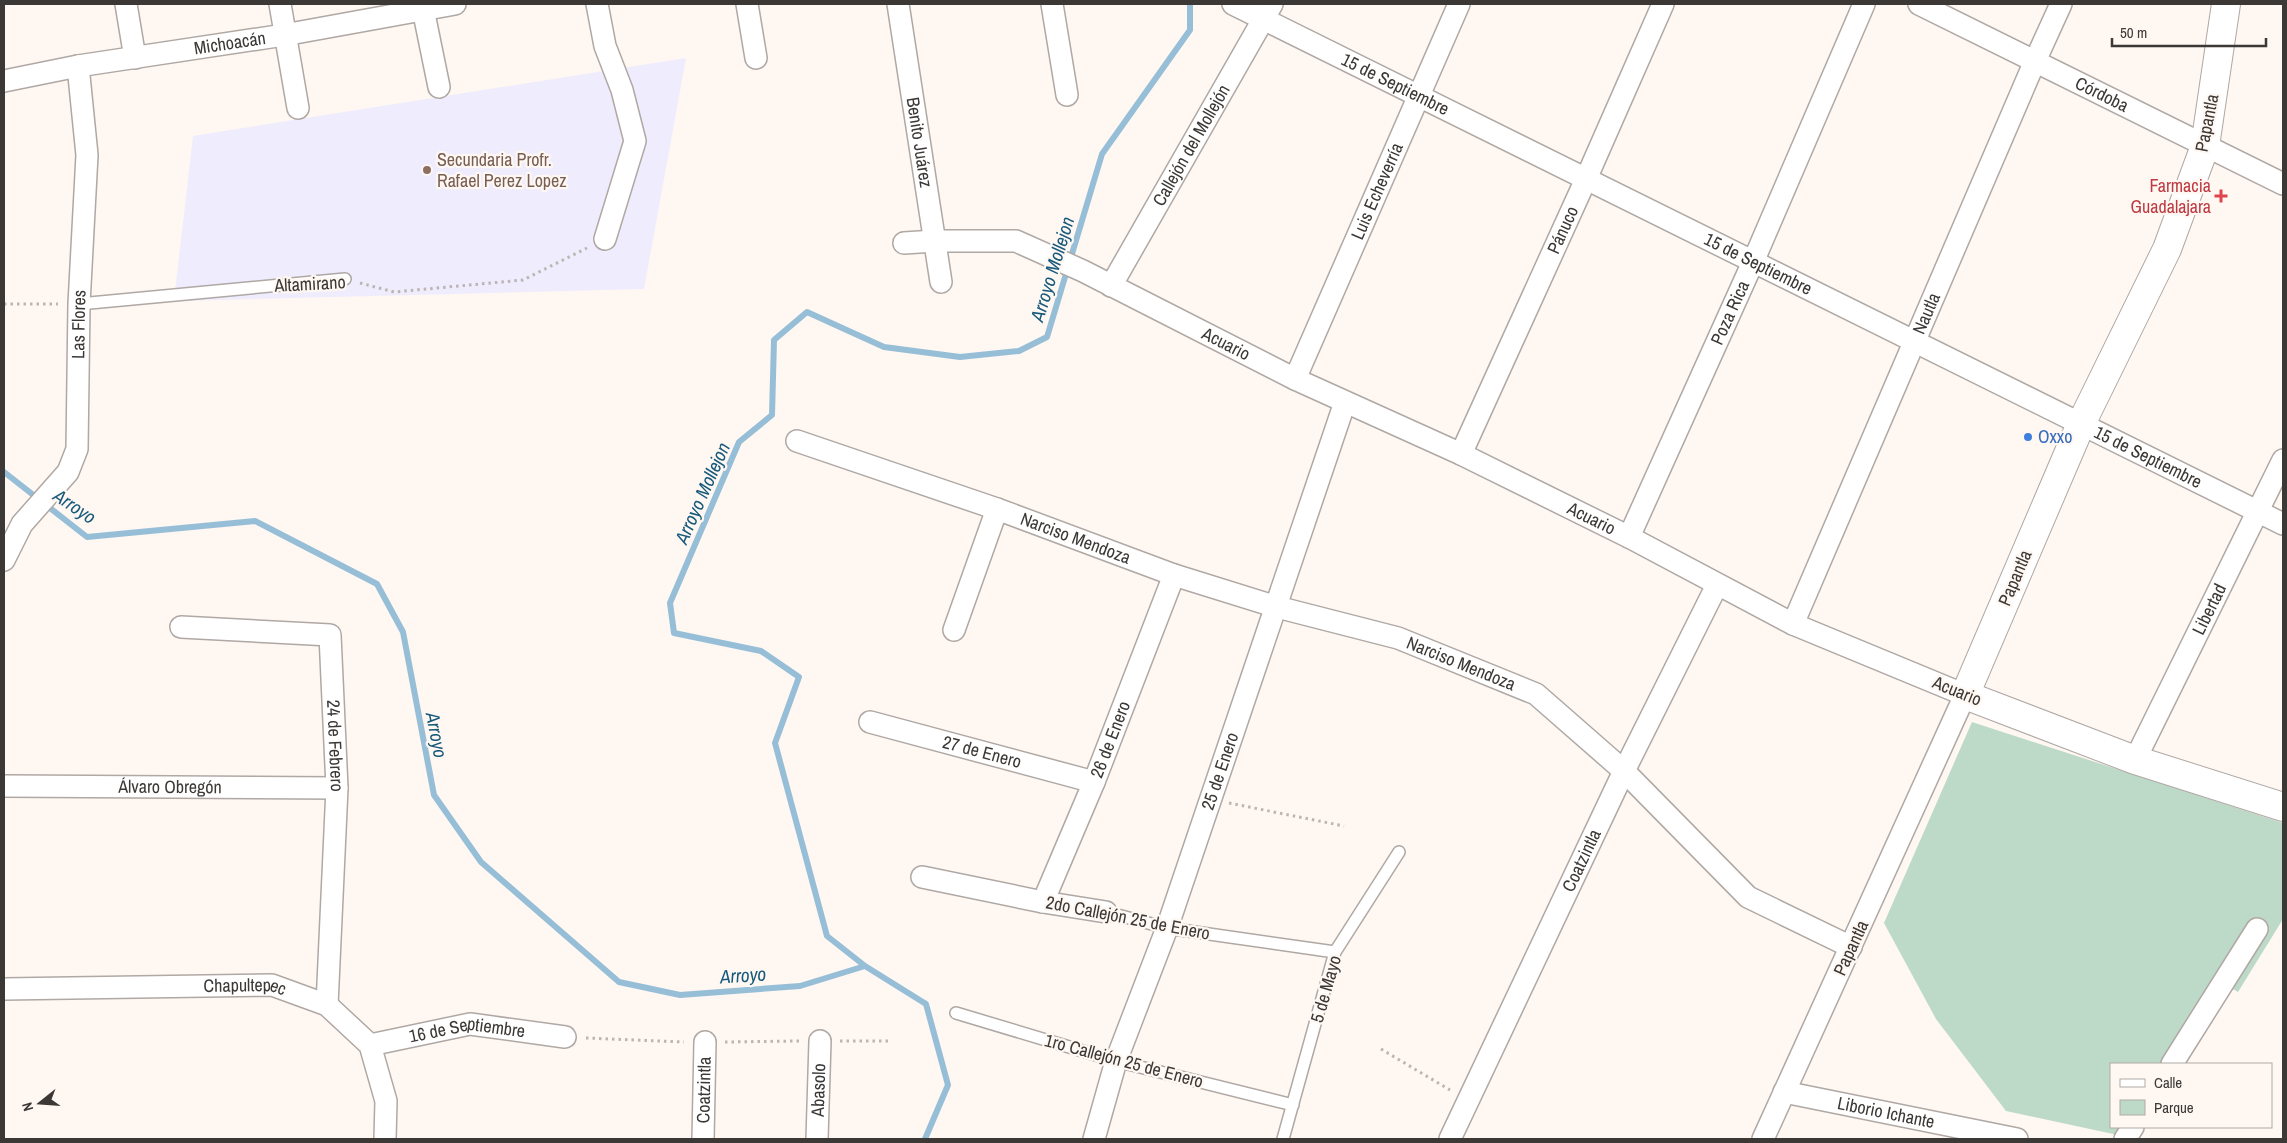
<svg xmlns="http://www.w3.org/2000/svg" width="2287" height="1143" font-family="'Archivo Narrow',sans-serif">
  <rect width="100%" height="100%" fill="#fef7f2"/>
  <path fill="#efecfe" d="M 686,58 L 644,289 L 174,301 L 193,136 Z"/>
  <path fill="#bdd9c8" d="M 1972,722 L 2283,823 L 2283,919 L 2238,992 L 2221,982 L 2171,1064 L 2111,1064 L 2111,1127 L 2133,1127 L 2127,1137 L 2006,1111 L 1936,1019 L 1884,923 Z"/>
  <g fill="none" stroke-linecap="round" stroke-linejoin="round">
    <path stroke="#97bed7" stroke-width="6" d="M 4,472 L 87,537 L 255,521 L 377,584 L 403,632 L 434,795 L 481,862 L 619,982 L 680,995 L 800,986 L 865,966
      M 925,1139 L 948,1085 L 926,1004 L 865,966 L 827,936 L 775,743 L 799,677 L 761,651 L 674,633 L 670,603 L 739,442 L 772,415 L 774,340 L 807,312 L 884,347 L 960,357 L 1019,351 L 1047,337 L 1102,154 L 1190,30 L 1190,4"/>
    <defs>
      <path id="lane" d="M 79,304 L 345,279
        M 1106,912 L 1167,928 L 1335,952
        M 956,1013 L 1116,1061 L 1293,1105
        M 1283,1139 L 1335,952 L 1399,852"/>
      <g id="street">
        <path d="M 126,4 L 135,58"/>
        <path d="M 280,4 L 298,108"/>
        <path d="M 422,4 L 439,87"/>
        <path d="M 597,4 L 605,46 L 622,90 L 635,141 L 605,239"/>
        <path d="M 747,4 L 756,58"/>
        <path id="s1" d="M 898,4 L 941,282"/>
        <path d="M 1052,4 L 1067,95"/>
        <path id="s2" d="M 1233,4 L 2283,524"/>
        <path id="s3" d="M 1919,4 L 2283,184"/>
        <path id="s4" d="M 4,81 L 78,66 L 284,35 L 455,4"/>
        <path id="s5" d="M 904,243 L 935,241 L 1016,241 L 1083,271 L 1295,379 L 1461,454 L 1629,537 L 1793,624 L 1965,695 L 1763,1139"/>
        <path id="s6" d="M 1111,286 L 1272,4"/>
        <path id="s7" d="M 1295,379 L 1459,4"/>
        <path id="s8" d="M 797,441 L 997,509 L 1174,575 L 1277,607 L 1398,638 L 1536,694 L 1624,771 L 1748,897 L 1851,947"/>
        <path id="s9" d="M 1461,454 L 1586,179 L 1663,4"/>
        <path id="s10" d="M 1629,537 L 1753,262 L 1864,4"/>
        <path id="s11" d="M 4,560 L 22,524 L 68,472 L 77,449 L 79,304 L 87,155 L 78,66"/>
        <path id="s12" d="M 1793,624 L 2035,61 L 2061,4"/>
        <path id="s13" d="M 181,627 L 330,635 L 337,788 L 327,1005"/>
        <path d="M 954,630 L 997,509"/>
        <path id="s14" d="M 870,722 L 1094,782"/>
        <path id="s15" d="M 2135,760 L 2283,460"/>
        <path id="s16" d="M 4,786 L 337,788"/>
        <path d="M 922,877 L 1043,902 L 1106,912"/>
        <path id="s17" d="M 1043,902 L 1094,782 L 1174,575"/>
        <path id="s18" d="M 4,989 L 272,985 L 327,1005 L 370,1045 L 386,1101 L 385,1139"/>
        <path id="s19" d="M 370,1045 L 470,1024 L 565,1037"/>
        <path d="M 2172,1064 L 2257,929"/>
        <path id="s20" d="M 1784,1092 L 2017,1139"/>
        <path id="s21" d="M 703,1139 L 705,1042"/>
        <path id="s22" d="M 817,1139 L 820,1041"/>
        <path id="s23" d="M 1094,1139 L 1116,1061 L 1167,928 L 1345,402"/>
        <path id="s24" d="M 1450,1139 L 1624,771 L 1717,585"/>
        <path d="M 2125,1139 L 2133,1127"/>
      </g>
      <path id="secondary" d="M 2226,4 L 2205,146 L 2167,249 L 2081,424 L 1965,695 L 2135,760 L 2283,807"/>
    </defs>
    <use href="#lane" stroke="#afa8a4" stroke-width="14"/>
    <use href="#street" stroke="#afa8a4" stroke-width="24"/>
    <use href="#secondary" stroke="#afa8a4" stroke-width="30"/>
    <path stroke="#bbb6b2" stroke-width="3" stroke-dasharray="2.5 4" stroke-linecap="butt" d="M 360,283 L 394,292 L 523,280 L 587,248
      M 4,304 L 58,304
      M 1229,803 L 1344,826
      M 586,1038 L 684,1042
      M 840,1041 L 890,1041
      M 725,1042 L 799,1041
      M 1381,1049 L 1450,1090"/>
    <use href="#lane" stroke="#fff" stroke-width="11"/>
    <use href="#street" stroke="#fff" stroke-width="21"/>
    <use href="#secondary" stroke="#fff" stroke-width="28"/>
  </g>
  <circle fill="#8d6e63" stroke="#fef7f2" stroke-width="2" cx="427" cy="170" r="5"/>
  <path fill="#e0444e" stroke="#fef7f2" stroke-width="2" d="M2218.5 188.5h5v5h5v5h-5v5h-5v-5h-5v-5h5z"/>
  <circle fill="#3f7fe0" stroke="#fef7f2" stroke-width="2" cx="2028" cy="437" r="5"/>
  <g text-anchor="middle" stroke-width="4.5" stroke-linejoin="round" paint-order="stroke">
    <g font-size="18" fill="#3b3836" stroke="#fef7f2">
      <text dy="6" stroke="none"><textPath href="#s4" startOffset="229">Michoacán</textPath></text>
      <text dy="6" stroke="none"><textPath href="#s2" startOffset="181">15 de Septiembre</textPath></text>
      <text dy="6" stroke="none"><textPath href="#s3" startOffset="204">Córdoba</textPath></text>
      <text transform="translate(2207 123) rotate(-79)" y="6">Papantla</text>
      <text dy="6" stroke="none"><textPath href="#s1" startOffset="140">Benito Juárez</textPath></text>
      <text dy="6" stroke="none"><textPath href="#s6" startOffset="162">Callejón del Mollejón</textPath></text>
      <text dy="6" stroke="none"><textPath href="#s7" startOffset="205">Luis Echeverría</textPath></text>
      <text dy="6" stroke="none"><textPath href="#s9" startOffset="246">Pánuco</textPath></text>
      <text dy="6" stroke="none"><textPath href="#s2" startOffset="586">15 de Septiembre</textPath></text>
      <text transform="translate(310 284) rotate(-3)" y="6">Altamirano</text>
      <text dy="6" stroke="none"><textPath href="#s10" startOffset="246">Poza Rica</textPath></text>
      <text dy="6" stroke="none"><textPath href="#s12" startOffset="338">Nautla</textPath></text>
      <text dy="6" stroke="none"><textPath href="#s11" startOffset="259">Las Flores</textPath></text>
      <text dy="6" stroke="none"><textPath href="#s5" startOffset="346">Acuario</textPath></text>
      <text dy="6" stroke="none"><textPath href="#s2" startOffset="1021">15 de Septiembre</textPath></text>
      <text dy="6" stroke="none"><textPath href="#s5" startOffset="751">Acuario</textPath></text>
      <text dy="6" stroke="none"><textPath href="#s8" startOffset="295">Narciso Mendoza</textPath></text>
      <text transform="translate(2015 578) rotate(-67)" y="6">Papantla</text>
      <text dy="6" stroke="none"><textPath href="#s15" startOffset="168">Libertad</textPath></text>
      <text dy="6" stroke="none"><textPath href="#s8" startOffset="701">Narciso Mendoza</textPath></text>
      <text transform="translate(1957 691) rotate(22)" y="6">Acuario</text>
      <text dy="6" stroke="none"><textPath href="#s17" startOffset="176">26 de Enero</textPath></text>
      <text dy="6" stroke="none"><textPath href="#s13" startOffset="260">24 de Febrero</textPath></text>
      <text dy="6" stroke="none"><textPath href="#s14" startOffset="116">27 de Enero</textPath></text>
      <text dy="6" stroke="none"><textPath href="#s23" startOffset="389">25 de Enero</textPath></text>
      <text dy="6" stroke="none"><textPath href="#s16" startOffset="166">Álvaro Obregón</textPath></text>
      <text dy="6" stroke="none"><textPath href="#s24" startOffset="308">Coatzintla</textPath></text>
      <text transform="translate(1128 918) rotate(11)" y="6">2do Callejón 25 de Enero</text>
      <text transform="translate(1851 948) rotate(-65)" y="6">Papantla</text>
      <text transform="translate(1326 989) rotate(-74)" y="6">5 de Mayo</text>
      <text dy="6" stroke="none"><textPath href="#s18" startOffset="241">Chapultepec</textPath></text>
      <text dy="6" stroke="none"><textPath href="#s19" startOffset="99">16 de Septiembre</textPath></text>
      <text transform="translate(1124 1061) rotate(15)" y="6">1ro Callejón 25 de Enero</text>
      <text dy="6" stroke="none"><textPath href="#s22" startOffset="49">Abasolo</textPath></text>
      <text dy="6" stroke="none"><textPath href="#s21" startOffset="49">Coatzintla</textPath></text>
      <text dy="6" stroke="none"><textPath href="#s20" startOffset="104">Liborio Ichante</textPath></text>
    </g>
    <g font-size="18" fill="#785e54" stroke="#fef7f2" text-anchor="start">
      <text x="437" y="166">Secundaria Profr.<tspan x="437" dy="21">Rafael Perez Lopez</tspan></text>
    </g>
    <g font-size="18" fill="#be3a42" stroke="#fef7f2" text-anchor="end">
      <text x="2211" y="192">Farmacia<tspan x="2211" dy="21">Guadalajara</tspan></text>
    </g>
    <g font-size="18" fill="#366cbe" stroke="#fef7f2" text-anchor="start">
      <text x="2038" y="443">Oxxo</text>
    </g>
    <g font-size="19" font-style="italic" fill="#16597b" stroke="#fef7f2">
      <text transform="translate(1052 269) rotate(-73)" y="7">Arroyo Mollejon</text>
      <text transform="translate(702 493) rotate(-66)" y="7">Arroyo Mollejon</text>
      <text transform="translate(75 506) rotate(34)" y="7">Arroyo</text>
      <text transform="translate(437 735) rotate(79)" y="7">Arroyo</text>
      <text transform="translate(743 975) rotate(-4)" y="7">Arroyo</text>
    </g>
  </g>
  <rect width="2287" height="1143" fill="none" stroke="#3b3836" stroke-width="10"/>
  <rect x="2110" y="1063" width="162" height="65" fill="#fef7f2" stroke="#b0aba7"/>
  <rect x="2120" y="1079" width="25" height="8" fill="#ffffff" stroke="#b0aba7"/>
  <text x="2154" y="1088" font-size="15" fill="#3b3836">Calle</text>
  <rect x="2120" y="1100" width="25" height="15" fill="#bdd9c8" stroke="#b0aba7"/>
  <text x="2154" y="1113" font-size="15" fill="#3b3836">Parque</text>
  <g transform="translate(40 1103) rotate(253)" stroke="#fef7f2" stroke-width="4" paint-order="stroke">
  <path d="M0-4L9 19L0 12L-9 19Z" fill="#3b3836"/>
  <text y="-8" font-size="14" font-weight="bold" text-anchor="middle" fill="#3b3836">N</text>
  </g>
  <path d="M2112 38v8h154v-8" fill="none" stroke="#3b3836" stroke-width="2.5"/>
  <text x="2120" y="38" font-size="15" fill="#3b3836" stroke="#fef7f2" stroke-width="4" paint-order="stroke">50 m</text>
</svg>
